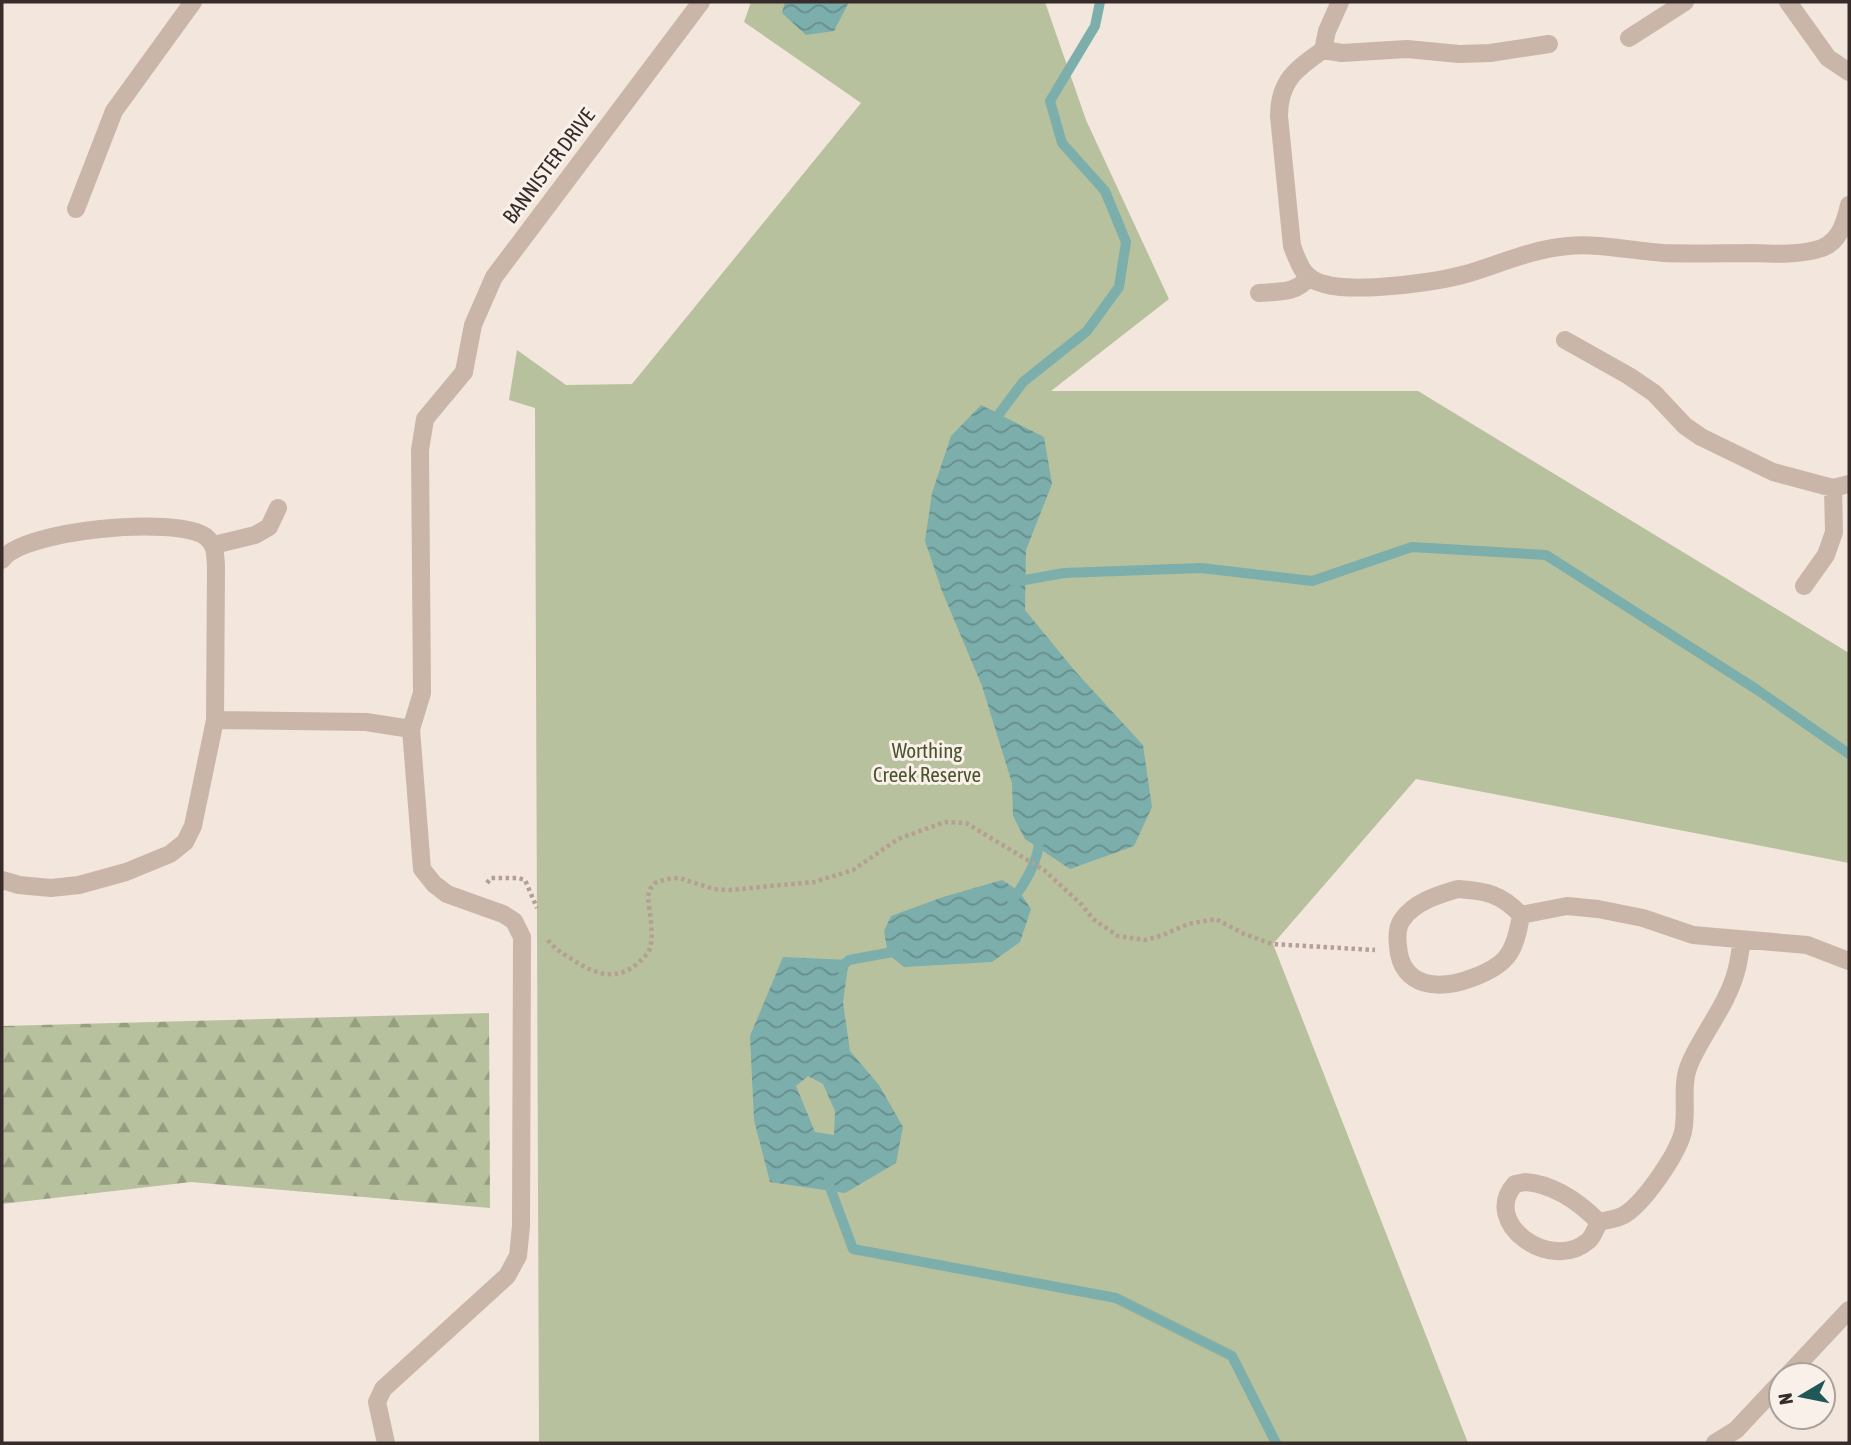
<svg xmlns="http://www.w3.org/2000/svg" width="1851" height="1445" font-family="'Asap Condensed',sans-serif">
  <defs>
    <pattern id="forest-firs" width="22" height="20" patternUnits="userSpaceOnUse" patternTransform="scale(1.75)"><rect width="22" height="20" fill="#b8c19d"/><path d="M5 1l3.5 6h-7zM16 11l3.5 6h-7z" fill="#969d80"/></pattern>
    <pattern id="water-waves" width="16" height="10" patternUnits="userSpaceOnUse" patternTransform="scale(1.75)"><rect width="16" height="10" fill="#7caeac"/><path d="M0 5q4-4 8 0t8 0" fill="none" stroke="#668e8c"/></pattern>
  </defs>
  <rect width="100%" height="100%" fill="#f2e6dd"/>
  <path fill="url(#forest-firs)" d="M 489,1013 L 490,1208 L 191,1182 L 2,1204 L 2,1026 Z"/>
  <path fill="#b8c19d" d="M 751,2 L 1045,2 L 1086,120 L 1169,299 L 1051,391 L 1418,391 L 1849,653 L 1849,863 L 1416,779 L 1273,944 L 1468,1443 L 539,1443 L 535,408 L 509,400 L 517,350 L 566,385 L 632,384 L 861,103 L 744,22 Z"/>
  <path fill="url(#water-waves)" fill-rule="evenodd" d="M 785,2 L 849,2 L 834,31 L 806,35 L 782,13 Z
    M 981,405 L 1044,437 L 1052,484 L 1026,550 L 1025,610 L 1075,671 L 1143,745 L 1152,807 L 1134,846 L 1070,869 L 1025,839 L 1013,816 L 1012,783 L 982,686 L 942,591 L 925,541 L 932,493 L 951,436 Z
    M 1002,880 L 1019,891 L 1031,909 L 1020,942 L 992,962 L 904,967 L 888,954 L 884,931 L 891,916 L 943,897 Z
    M 783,957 L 849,960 L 843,1002 L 850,1051 L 879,1085 L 903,1127 L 896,1163 L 845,1193 L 770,1182 L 754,1120 L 750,1036 ZM 808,1076 L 823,1084 L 835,1111 L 834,1135 L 815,1132 L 796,1086 Z"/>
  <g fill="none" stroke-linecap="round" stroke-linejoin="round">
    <path stroke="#7caeac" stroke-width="10" d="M 997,425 L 999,414 L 1023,382 L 1087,331 L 1119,287 L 1126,242 L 1105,191 L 1062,143 L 1050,101 L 1095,26 L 1100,2
      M 1014,582 L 1064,573 L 1201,568 L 1312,581 L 1412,547 L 1546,555 L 1756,689 L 1849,754
      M 1012,900 C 1025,884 1040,858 1039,838
      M 840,968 L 849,960 L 898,951
      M 828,1182 L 853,1249 L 1116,1298 L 1232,1356 L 1276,1443"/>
    <path stroke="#b59f93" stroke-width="4.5" stroke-dasharray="3.5 3.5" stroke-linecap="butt" d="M 487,883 L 491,878 L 518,878 L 525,880 L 537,908
      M 548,940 C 554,949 564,954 573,960 C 595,974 616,982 638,963 C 642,959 647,955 649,951 C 655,936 649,912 648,896 L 650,889 L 655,883 L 666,879 L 679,878 L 714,889 L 729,890 L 814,882 L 853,870 L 898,839 L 945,822 L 966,823 L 1044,870 L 1082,905 L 1093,919 L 1118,936 L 1146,940 L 1163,935 L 1188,924 L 1216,919 L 1244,934 L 1272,944 L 1375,950"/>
    <path stroke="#cab5a9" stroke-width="18" d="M 1340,2 L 1327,31 L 1323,50 L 1342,53 L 1407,49 L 1459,54 L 1490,53 L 1549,44
      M 1788,2 L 1828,58 L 1849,72
      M 1629,38 L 1685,2
      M 1323,50 C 1296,69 1279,81 1279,116 L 1292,246 C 1299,264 1303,279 1324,284 C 1355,293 1433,283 1466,274 C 1500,264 1532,249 1568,246 C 1599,243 1632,251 1663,253 C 1693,254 1723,253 1753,253 C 1775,254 1801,255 1822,248 C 1840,241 1845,222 1849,205
      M 1259,293 C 1279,291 1295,294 1308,278
      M 1565,340 L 1629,376 L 1654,393 L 1685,426 L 1701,437 L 1773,472 L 1833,488 L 1849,484
      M 214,545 L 255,535 L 269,527 L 278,508
      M 2,560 C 21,530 177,515 206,537 C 216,545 215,554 216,566 L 215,720 L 193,826 L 185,842 L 170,854 L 126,872 L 79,885 L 51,888 L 19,885 L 2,880
      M 1804,586 L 1826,555 L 1834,532 L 1833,488
      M 215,720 L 366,722 L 411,729
      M 1458,889 C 1487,891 1501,894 1521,915 C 1515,952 1508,965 1472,978 C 1440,990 1401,989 1398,946 C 1397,938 1397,927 1402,920 C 1414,902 1438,895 1458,889 Z
      M 1521,915 L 1567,906 L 1598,909 L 1643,918 L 1693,935 L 1807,945 L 1849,961
      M 1525,1182 C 1553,1184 1579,1202 1599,1222 C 1596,1228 1593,1237 1588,1241 C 1551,1273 1480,1223 1515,1184 Z
      M 1599,1222 C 1607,1220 1617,1219 1624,1215 C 1644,1203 1677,1155 1683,1132 C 1688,1110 1680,1085 1690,1063 C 1703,1033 1727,1005 1736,972 C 1739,962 1740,951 1742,940
      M 1788,1375 L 1849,1310
      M 386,1443 L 377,1402 L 383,1389 L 507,1276 L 518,1256 L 521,1226 L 522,937 L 514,921 L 503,914 L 447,894 L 434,884 L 422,869 L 411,729 L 422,693 L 420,450 L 425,419 L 464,372
      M 1715,1443 L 1736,1430 L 1781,1382"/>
    <path stroke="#cab5a9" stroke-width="18" d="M 76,209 L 114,111 L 193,2
      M 464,372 L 473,325 L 494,277 L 701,2"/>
  </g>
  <g text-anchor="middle" stroke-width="6" stroke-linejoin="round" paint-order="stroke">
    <g font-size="21" fill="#372c29" stroke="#f9f0e9">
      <text transform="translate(549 166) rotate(-53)" y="7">BANNISTER DRIVE</text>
    </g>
    <g font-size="21" fill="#4a552d" stroke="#f9f0e9">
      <text x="927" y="758">Worthing<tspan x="927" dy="24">Creek Reserve</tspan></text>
    </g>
  </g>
  <rect width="1851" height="1445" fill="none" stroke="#372c29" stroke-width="7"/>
  <g transform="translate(1802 1396) rotate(260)"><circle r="33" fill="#f9f0e9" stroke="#aba29c" stroke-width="2"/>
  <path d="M0-5L12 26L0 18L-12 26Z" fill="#1f5856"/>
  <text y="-10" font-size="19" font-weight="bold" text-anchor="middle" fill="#372c29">N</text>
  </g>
</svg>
